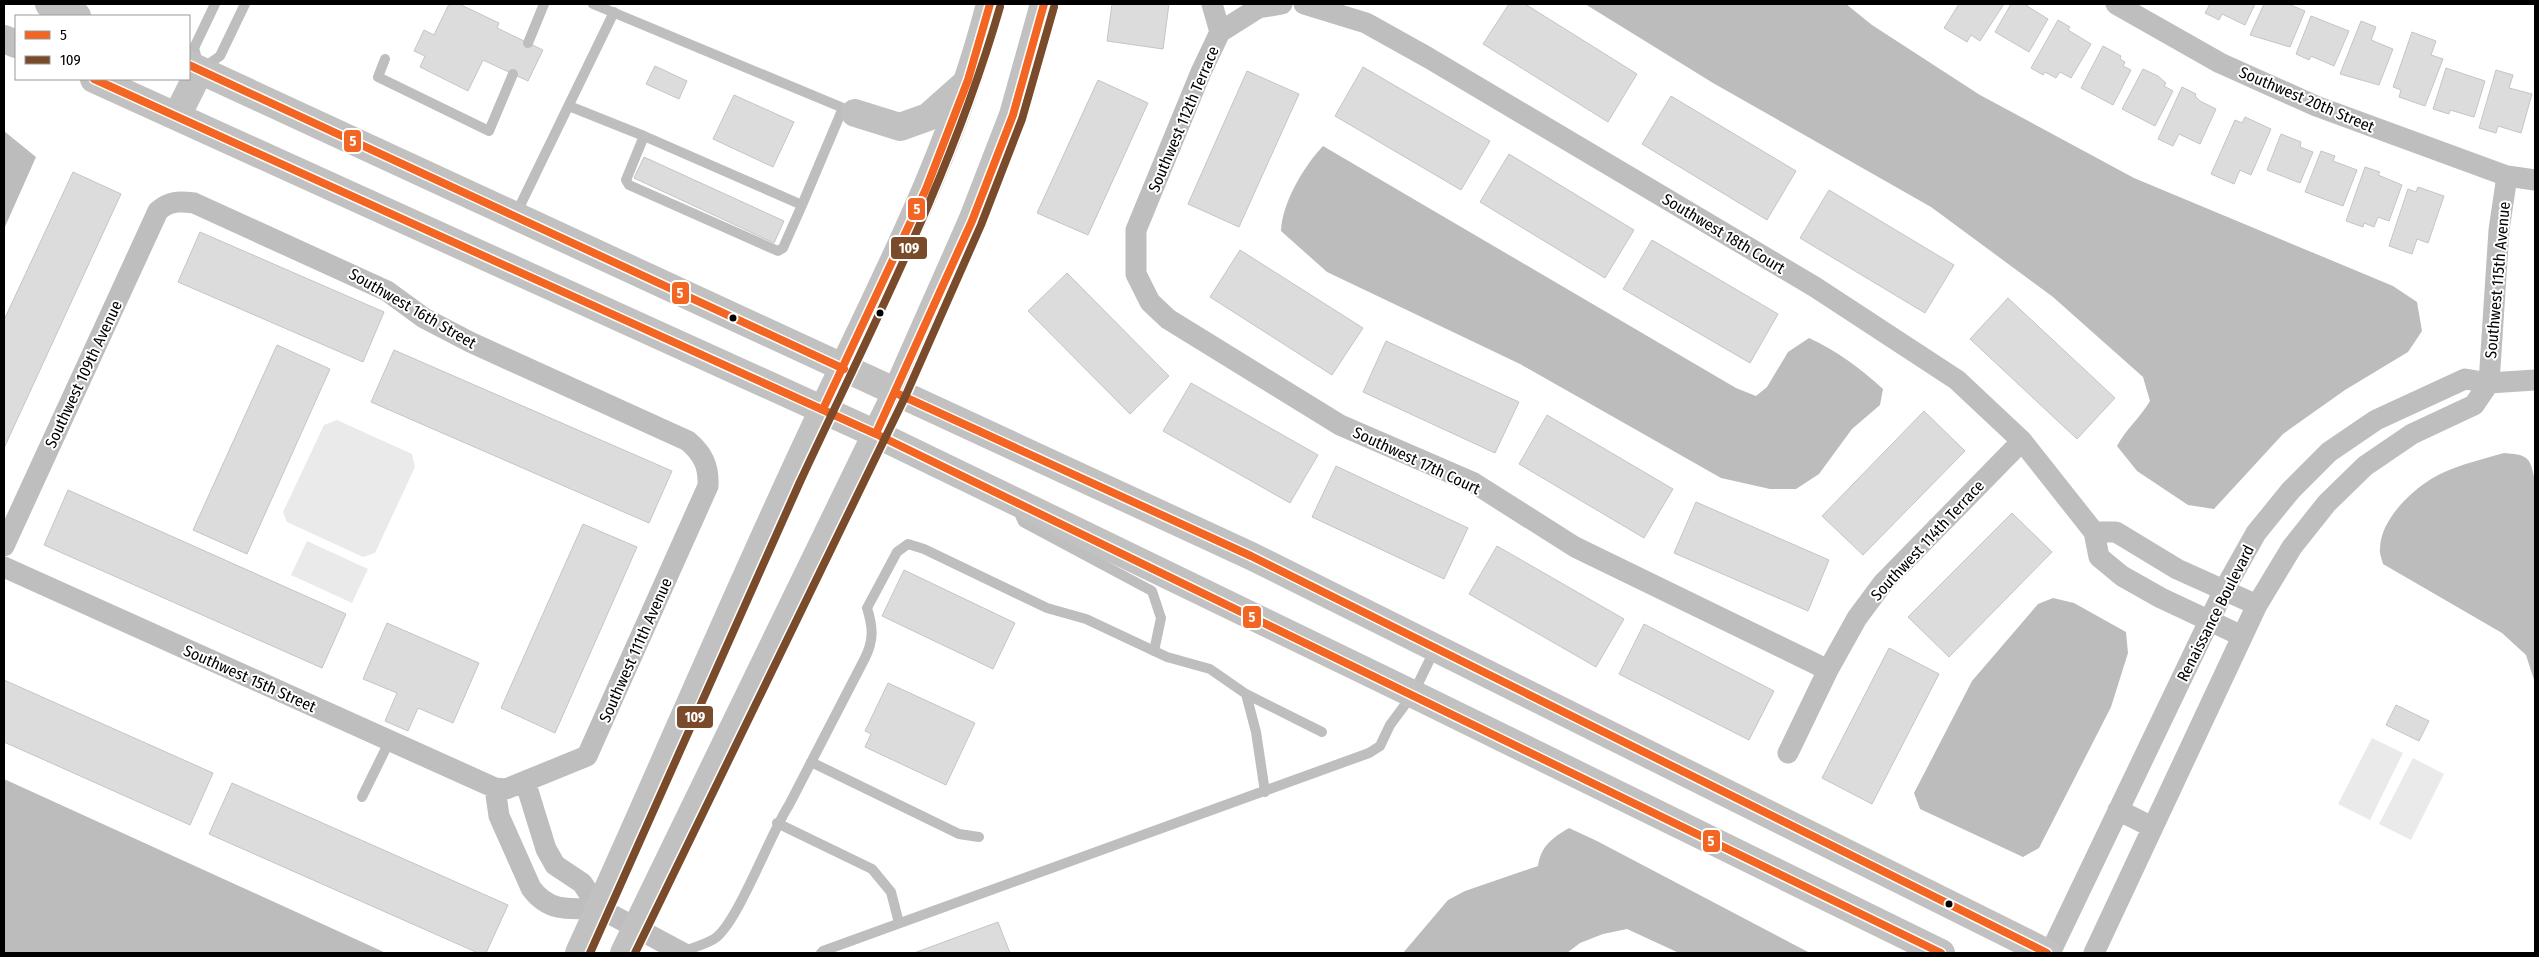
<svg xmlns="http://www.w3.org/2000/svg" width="2539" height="957" font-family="'Fira Sans Condensed',sans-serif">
  <rect width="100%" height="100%" fill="#fff"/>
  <path fill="#eaeaea" d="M 337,420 L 412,454 L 415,467 L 375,553 L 363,557 L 287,522 L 283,512 L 324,425 Z
    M 307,541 L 368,569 L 352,603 L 291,575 Z
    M 2372,738 L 2403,753 L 2370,820 L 2338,804 Z
    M 2413,758 L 2444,774 L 2411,840 L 2379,824 Z"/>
  <path fill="#bcbcbc" d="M 1585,4 L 1846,4 L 1872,25 L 1980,95 L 2134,178 L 2393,286 L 2417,302 L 2422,331 L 2408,352 L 2345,390 L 2283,434 L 2214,509 L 2188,505 L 2137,471 L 2117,446 C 2126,429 2140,418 2150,401 L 2143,377 L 2053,297 L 1931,207 L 1713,83 Z
    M 4,131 L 36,157 L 4,229 Z
    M 1323,146 L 1736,388 L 1756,396 L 1767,387 L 1788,352 L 1809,338 C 1837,351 1860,368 1883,389 L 1880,405 L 1852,429 L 1819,474 L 1796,489 L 1770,489 L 1721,478 L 1520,364 L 1327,272 L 1281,231 C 1282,203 1304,166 1323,146 Z
    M 2504,453 C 2529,455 2530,457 2535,481 L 2535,683 L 2526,655 L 2502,633 L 2383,564 C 2382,559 2379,553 2380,549 C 2380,521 2409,493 2431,479 C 2452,466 2480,460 2504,453 Z
    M 2053,598 L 2074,603 L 2126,632 L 2128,653 L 2111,707 L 2039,848 L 2023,857 L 1920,809 L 1914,793 L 1972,681 L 2038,604 Z
    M 4,779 L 386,953 L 4,953 Z
    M 1569,828 L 1597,841 L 1810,953 L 1679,953 L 1627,929 L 1603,934 L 1580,943 L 1567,953 L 1403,953 L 1448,900 L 1465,891 L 1538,866 C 1541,846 1552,838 1569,828 Z"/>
  <path fill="#dcdcdc" stroke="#c5c5c5" d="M 449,4 L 459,4 L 499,23 L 497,28 L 543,50 L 528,81 L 483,60 L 468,91 L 420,67 L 425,56 L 414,51 L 424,30 L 434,35 Z
    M 1112,4 L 1169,4 L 1163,49 L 1107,41 Z
    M 1509,4 L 1525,4 L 1637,74 L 1608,122 L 1483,44 Z
    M 1959,4 L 2004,4 L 1980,41 L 1971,35 L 1967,42 L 1944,28 Z
    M 2011,4 L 2028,4 L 2027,6 L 2048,19 L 2029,52 L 1995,32 Z
    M 2210,4 L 2255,4 L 2245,25 L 2222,14 L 2219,20 L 2205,13 Z
    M 2264,4 L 2288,4 L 2305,11 L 2290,47 L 2250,35 Z
    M 2311,16 L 2349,31 L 2334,66 L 2311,56 L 2309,60 L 2296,54 Z
    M 2058,20 L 2070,27 L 2068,30 L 2091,44 L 2071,78 L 2060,72 L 2056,78 L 2045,72 L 2043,75 L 2031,68 Z
    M 2361,21 L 2376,27 L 2371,40 L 2393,49 L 2379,85 L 2340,74 Z
    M 2412,32 L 2436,41 L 2431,55 L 2443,59 L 2425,106 L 2399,97 L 2401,90 L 2393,87 Z
    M 2103,46 L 2121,56 L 2120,59 L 2125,62 L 2123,66 L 2131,70 L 2113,105 L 2081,88 Z
    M 655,66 L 687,81 L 679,99 L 646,84 Z
    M 1363,67 L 1490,141 L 1461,190 L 1335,116 Z
    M 2446,68 L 2485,81 L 2474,117 L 2450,110 L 2449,114 L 2433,109 Z
    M 2143,69 L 2158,76 L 2166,83 L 2164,86 L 2173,91 L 2155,126 L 2122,109 Z
    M 2496,70 L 2513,75 L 2509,88 L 2532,94 L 2521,133 L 2498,126 L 2496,133 L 2479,128 Z
    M 1247,71 L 1299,94 L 1239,227 L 1188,204 Z
    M 1098,80 L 1148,103 L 1088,235 L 1037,213 Z
    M 2182,87 L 2196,94 L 2195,96 L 2200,101 L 2216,109 L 2200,144 L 2179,134 L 2173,146 L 2158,139 Z
    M 734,95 L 794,122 L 773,167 L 713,139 Z
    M 1671,96 L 1796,171 L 1767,220 L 1642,144 Z
    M 2245,117 L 2271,129 L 2251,175 L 2240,170 L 2234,184 L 2211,174 L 2235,120 L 2242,123 Z
    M 2281,134 L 2301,142 L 2300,147 L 2313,152 L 2300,183 L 2267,170 Z
    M 2321,151 L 2335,156 L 2333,161 L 2357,170 L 2343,206 L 2305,192 Z
    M 1509,154 L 1634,230 L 1605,278 L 1480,202 Z
    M 644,157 L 784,221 L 774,243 L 634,178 Z
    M 2365,167 L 2380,172 L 2378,175 L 2402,185 L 2389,221 L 2378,217 L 2374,227 L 2364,223 L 2363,227 L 2346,221 Z
    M 73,172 L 121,194 L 4,448 L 4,320 Z
    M 2418,187 L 2444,196 L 2428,243 L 2417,239 L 2412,254 L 2389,246 L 2408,189 L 2416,192 Z
    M 1829,190 L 1954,265 L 1925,313 L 1800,238 Z
    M 200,232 L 384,312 L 363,362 L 178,282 Z
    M 1652,240 L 1778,314 L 1750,363 L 1623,289 Z
    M 1240,250 L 1363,328 L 1332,375 L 1210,297 Z
    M 1067,273 L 1169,376 L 1130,414 L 1028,311 Z
    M 2008,298 L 2115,398 L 2077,439 L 1970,339 Z
    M 1386,341 L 1519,402 L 1495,453 L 1363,392 Z
    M 277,345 L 330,369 L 247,554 L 193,530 Z
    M 394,350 L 672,471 L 649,523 L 371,402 Z
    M 1191,383 L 1318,455 L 1290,503 L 1163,431 Z
    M 1924,411 L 1965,451 L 1863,555 L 1822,516 Z
    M 1547,415 L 1673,489 L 1644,538 L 1519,464 Z
    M 1336,466 L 1468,528 L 1444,579 L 1312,517 Z
    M 68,490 L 346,614 L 322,668 L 44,545 Z
    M 1696,502 L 1829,560 L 1808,611 L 1674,553 Z
    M 2012,513 L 2052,552 L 1949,657 L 1908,617 Z
    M 583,524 L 637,547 L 555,733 L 501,708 Z
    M 1497,546 L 1624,619 L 1596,667 L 1469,594 Z
    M 904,570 L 1015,623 L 993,669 L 882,616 Z
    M 387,623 L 479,663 L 453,723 L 418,708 L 408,731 L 385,721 L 397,693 L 363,679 Z
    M 1644,624 L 1774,691 L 1749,740 L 1619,674 Z
    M 1889,648 L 1939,674 L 1872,804 L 1822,778 Z
    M 4,680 L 213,773 L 190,825 L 4,742 Z
    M 888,683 L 975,723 L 946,785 L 865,747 L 871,734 L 865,731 Z
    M 2396,705 L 2429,721 L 2419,741 L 2386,725 Z
    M 232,783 L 508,905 L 486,953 L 478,953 L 209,834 Z
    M 998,922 L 1010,953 L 914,953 Z"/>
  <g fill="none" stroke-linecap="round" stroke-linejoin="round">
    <path stroke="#bebebe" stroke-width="10" d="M 215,4 L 194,48 L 200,70 L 220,56 L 245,4
      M 593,4 L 848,110
      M 528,43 L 544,4
      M 385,59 L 378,77 L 489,131 L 513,74
      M 569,106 L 644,136 L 802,205 L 843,108
      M 644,136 L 626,180 L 629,185 L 778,251 L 783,248 L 802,205
      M 515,216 L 614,12
      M 1017,509 L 1023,522 L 1152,591 L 1161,618 L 1154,651
      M 1246,694 L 1256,732 L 1265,792
      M 811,762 L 959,834 L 979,837
      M 362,797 L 390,740
      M 777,823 L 872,869 L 891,892 L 899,923
      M 681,952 C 692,948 704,945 714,939 C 737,925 770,834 789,805 L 865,658 C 874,640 873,627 867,608 L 897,552 L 908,544 L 924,549 L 1047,608 L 1086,619 L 1167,657 L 1210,669 L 1246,694 L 1322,732
      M 821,953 L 823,951 L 1369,753 L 1380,746 L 1390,725 L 1413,694 L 1435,649"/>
    <path stroke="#bebebe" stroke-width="21" d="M 1212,4 L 1220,32
      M 1282,4 L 1258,8 L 1220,32 L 1201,72 L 1136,230 L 1136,274 L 1150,302 L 1168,319 L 1340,425 L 1474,483 L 1575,547 L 1828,670
      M 1304,4 L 1366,23 L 1427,57 L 1815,287 L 1957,380 L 2022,441 L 2094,532 L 2099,557 L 2122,576 L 2161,598 L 2242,636
      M 2116,4 L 2220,63 L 2316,106 L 2507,176 L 2535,180
      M 2489,383 L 2499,230 L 2507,176
      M 2094,532 L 2116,532 L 2177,569 L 2257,605
      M 4,546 L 158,211 C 169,201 179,201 194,203 L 387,291 L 424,318 L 470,342 L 688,441 C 703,454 709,466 708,486 L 587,756 L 506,789 L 495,788 L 4,567
      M 1788,753 L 1828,670 L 1857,618 L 1883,583 L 2022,441
      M 525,781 L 546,849 L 555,865 L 582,883 L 599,908 L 683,953
      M 495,788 L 499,816 L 531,888 C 549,913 571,909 599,908
      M 2118,810 L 2152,827
      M 2050,953 L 2224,590 L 2256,533 L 2291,490 L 2329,452 L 2376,420 L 2465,379 L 2489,383 L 2535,380
      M 2094,953 L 2257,605 L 2292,547 L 2327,503 L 2365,466 L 2412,434 L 2474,405 L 2489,383"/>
    <path stroke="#c1c1c1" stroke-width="28" d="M 49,4 L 77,16
      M 4,39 L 16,44
      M 189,65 L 1251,556 L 2047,953
      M 94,79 L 876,434 L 1413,694 L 1941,953
      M 855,113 L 900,127 L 928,117 L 964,85
      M 177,116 L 200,70
      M 579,953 C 661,774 737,591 822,412 C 885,279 954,147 990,4
      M 624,953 L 896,393 L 972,221 L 1013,115 L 1044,4"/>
    <defs>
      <path id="bus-1" d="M 189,65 L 844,369
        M 94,79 L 876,434 L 1941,953
        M 896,393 L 1251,556 L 2047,953
        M 824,407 L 926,189 L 968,80 L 990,4
        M 877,431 L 972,221 L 1013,115 L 1044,4"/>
      <path id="bus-2" d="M 590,953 C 661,797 728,640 799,484 C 872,327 952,174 1000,7
        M 635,953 L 905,397 L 981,225 L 1022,119 L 1054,7"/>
    </defs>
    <use href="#bus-1" stroke="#fff" stroke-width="11"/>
    <use href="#bus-2" stroke="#fff" stroke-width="11"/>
    <use href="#bus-1" stroke="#f26522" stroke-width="8"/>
    <use href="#bus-2" stroke="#7a4b2a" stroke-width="8"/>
  </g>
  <g fill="#000" stroke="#fff" stroke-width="2">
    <circle cx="880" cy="313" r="4.5"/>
    <circle cx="733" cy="318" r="4.5"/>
    <circle cx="1949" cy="904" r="4.5"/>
  </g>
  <g text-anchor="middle" stroke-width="4" stroke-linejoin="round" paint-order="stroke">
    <g font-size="16" fill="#000" stroke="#fff">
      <text transform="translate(2307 99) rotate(23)" y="6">Southwest 20th Street</text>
      <text transform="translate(1183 119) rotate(-67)" y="6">Southwest 112th Terrace</text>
      <text transform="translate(1724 233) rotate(31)" y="6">Southwest 18th Court</text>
      <text transform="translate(2497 280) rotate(-85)" y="6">Southwest 115th Avenue</text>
      <text transform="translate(413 308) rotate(30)" y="6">Southwest 16th Street</text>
      <text transform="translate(83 374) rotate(-65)" y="6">Southwest 109th Avenue</text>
      <text transform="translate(1417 460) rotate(25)" y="6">Southwest 17th Court</text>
      <text transform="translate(1927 540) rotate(-47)" y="6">Southwest 114th Terrace</text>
      <text transform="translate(2215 613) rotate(-63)" y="6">Renaissance Boulevard</text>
      <text transform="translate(635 650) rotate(-66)" y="6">Southwest 111th Avenue</text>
      <text transform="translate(250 678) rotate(24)" y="6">Southwest 15th Street</text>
    </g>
  </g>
  <g stroke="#fff" stroke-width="2">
    <rect x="343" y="129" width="19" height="24" rx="5" fill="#f26522"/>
    <rect x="907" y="197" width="19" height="24" rx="5" fill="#f26522"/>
    <rect x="890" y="236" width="38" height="24" rx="5" fill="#7a4b2a"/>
    <rect x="671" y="281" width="19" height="24" rx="5" fill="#f26522"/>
    <rect x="1242" y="605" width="20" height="24" rx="5" fill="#f26522"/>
    <rect x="676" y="705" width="38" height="24" rx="5" fill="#7a4b2a"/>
    <rect x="1702" y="829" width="19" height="24" rx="5" fill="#f26522"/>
  </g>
  <g font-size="14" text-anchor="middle" font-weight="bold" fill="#fff">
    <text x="353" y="146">5</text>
    <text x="917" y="214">5</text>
    <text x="909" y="253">109</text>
    <text x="680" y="298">5</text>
    <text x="1252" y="622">5</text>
    <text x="695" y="722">109</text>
    <text x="1711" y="846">5</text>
  </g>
  <rect width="2539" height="957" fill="none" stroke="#000000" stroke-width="10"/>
  <rect x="15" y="15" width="175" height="65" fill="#ffffff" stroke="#999999"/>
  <rect x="25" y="31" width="25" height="8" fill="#f26522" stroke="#999999"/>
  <text x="60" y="40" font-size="15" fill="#000000">5</text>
  <rect x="25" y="56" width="25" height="8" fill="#7a4b2a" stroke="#999999"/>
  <text x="60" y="65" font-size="15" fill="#000000">109</text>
</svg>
